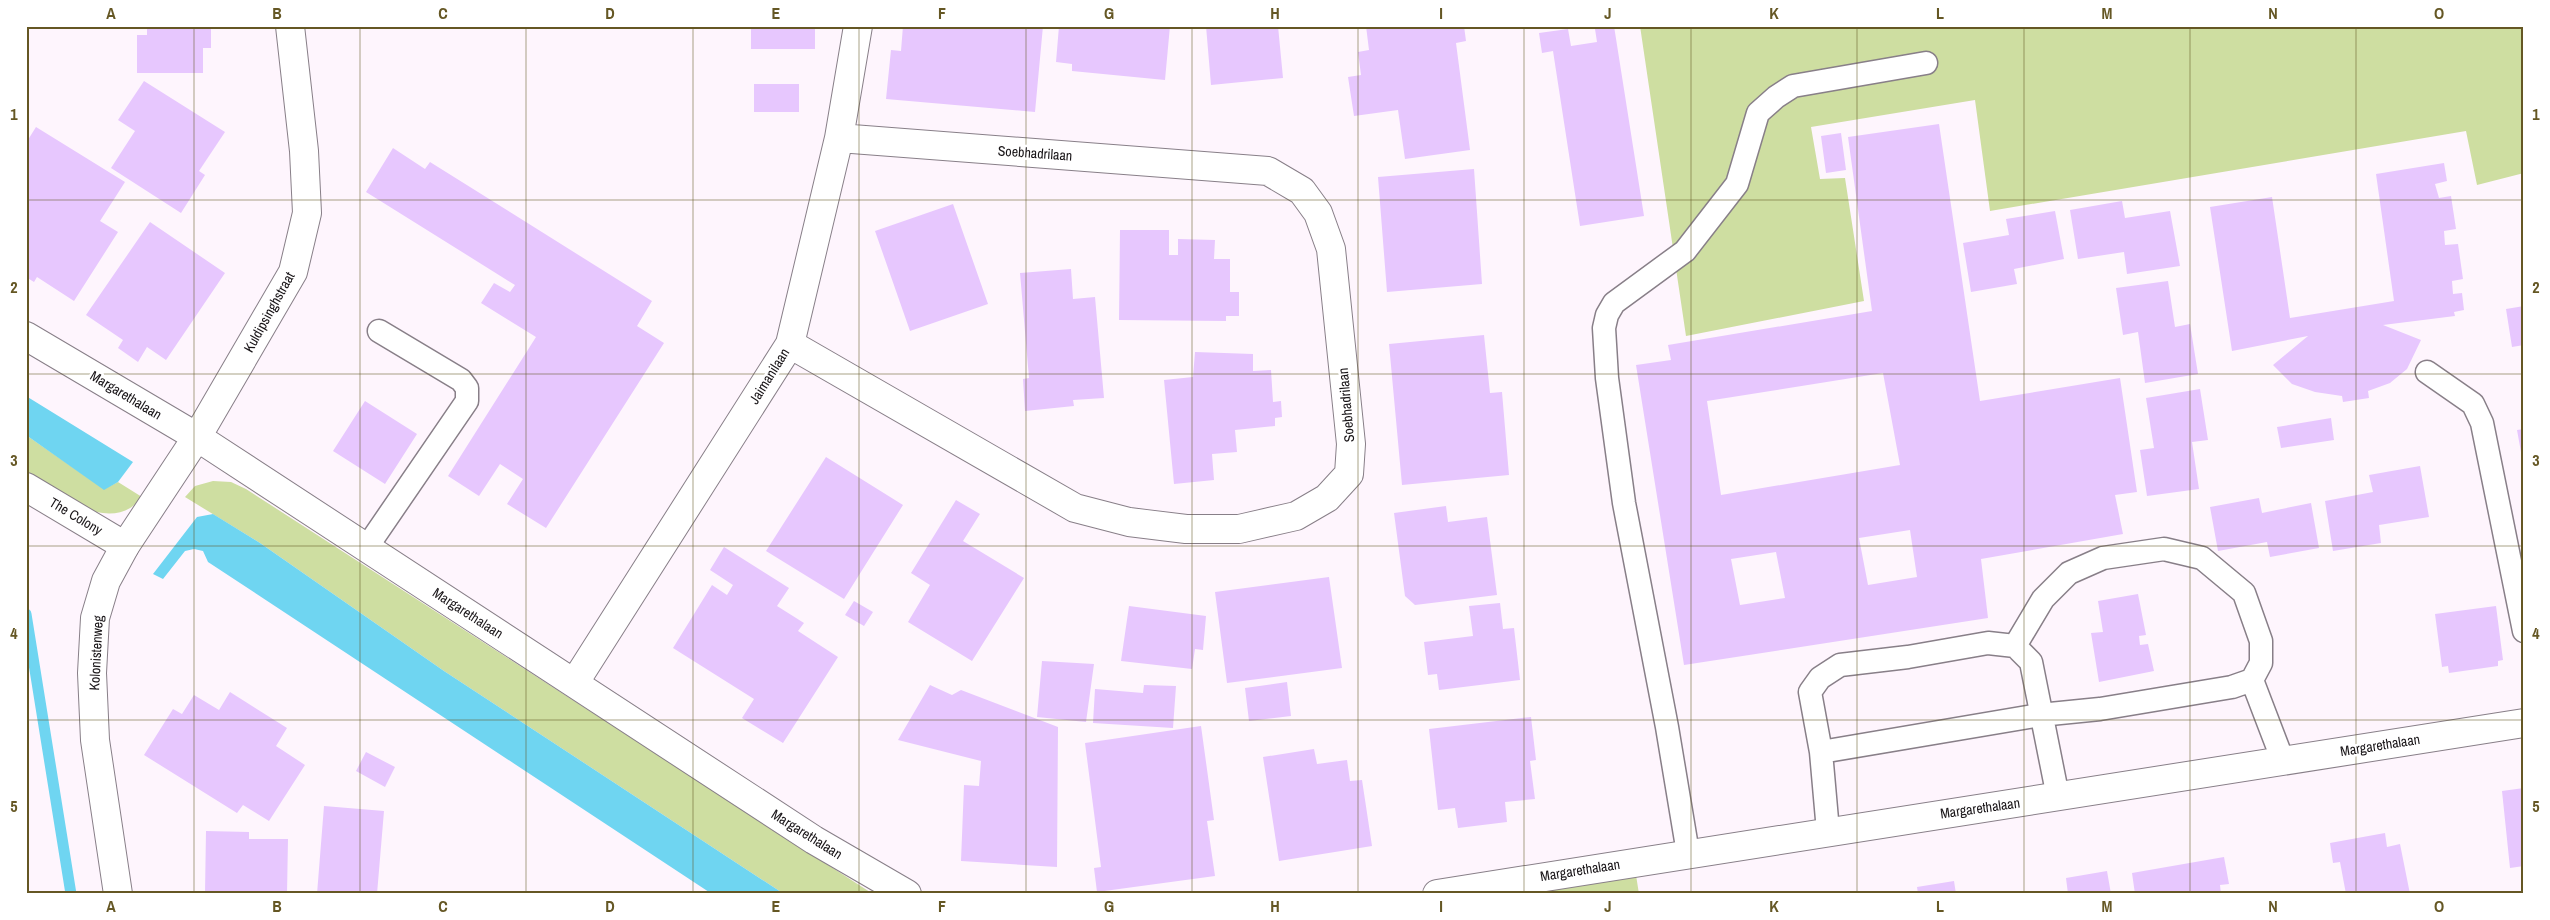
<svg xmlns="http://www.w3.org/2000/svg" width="2550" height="920" font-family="'Archivo Narrow',sans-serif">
  <rect width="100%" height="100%" fill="#fef5fd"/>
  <path fill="#cedea1" d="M 1640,26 L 2524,26 L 2524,173 L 2477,185 L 2466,131 L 1990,211 L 1975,100 L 1811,127 L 1820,179 L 1845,178 L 1864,301 L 1686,336 Z
    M 26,435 L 104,489 L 118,482 L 142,497 C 113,536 58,496 26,478 Z
    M 213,481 L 231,482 L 246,489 L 873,894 L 784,894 L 444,671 L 260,543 L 185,497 L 195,486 Z
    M 1636,875 L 1639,894 L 1509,894 Z"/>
  <path fill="#6fd5f1" d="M 26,396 L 133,462 L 118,482 L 104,490 L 26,435 Z
    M 213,514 L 260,543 L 444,671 L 784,894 L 712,894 L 208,562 L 203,551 L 194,549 L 185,551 L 163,579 L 153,574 L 197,517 Z"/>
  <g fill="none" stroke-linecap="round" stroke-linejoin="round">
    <path stroke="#6fd5f1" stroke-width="11" d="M 26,614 L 71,894"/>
  </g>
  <path fill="#e7c7fe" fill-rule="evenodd" d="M 147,26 L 211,26 L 211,48 L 203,48 L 203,73 L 137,73 L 137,35 L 147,35 Z
    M 751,26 L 815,26 L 815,49 L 751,49 Z
    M 903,26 L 1043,26 L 1035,112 L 886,99 L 891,50 L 901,51 Z
    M 1059,26 L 1170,26 L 1165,80 L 1072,71 L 1072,64 L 1056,62 Z
    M 1206,26 L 1278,26 L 1283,78 L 1211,85 Z
    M 1366,26 L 1464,26 L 1466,41 L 1456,43 L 1470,150 L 1405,159 L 1398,110 L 1354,116 L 1348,77 L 1361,75 L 1358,52 L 1369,50 Z
    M 1614,26 L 1644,216 L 1580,226 L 1553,51 L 1542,53 L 1539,33 L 1568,29 L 1571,46 L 1597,42 L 1595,29 Z
    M 144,81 L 225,132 L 199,171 L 205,175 L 181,213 L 111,168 L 135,131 L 118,120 Z
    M 754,84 L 799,84 L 799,112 L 754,112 Z
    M 1939,124 L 1980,401 L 2120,378 L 2137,492 L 2115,495 L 2123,534 L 1981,559 L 1988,618 L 1684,665 L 1636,365 L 1671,360 L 1668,345 L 1872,311 L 1848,137 ZM 1883,373 L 1900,465 L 1721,495 L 1707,401 ZM 1910,530 L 1917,577 L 1868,585 L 1859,538 ZM 1776,552 L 1785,598 L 1740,605 L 1731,559 Z
    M 36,127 L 125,182 L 100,221 L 118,232 L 74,301 L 37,277 L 34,282 L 26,277 L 26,143 Z
    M 1841,133 L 1846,170 L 1826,173 L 1821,136 Z
    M 393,148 L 425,169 L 430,162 L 652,301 L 637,326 L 664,343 L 546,528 L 507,504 L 523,479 L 500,464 L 479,496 L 448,476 L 536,337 L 481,303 L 494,283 L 510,292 L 515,285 L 366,192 Z
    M 2444,163 L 2447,181 L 2435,184 L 2439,198 L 2451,196 L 2456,229 L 2444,231 L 2445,245 L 2458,244 L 2463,279 L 2452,281 L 2453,294 L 2462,293 L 2464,310 L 2454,312 L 2455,316 L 2383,325 L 2421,340 L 2407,369 L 2390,383 L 2368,391 L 2369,398 L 2343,402 L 2342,396 L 2315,392 L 2292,384 L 2273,365 L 2308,336 L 2232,351 L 2210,207 L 2272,197 L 2290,318 L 2394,301 L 2376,174 Z
    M 1474,169 L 1482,284 L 1387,292 L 1378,177 Z
    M 2122,201 L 2125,218 L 2170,211 L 2180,266 L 2127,274 L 2124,252 L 2078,259 L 2070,210 Z
    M 953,204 L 988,304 L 910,331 L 875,231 Z
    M 2055,211 L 2064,259 L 2014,269 L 2017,284 L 1971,292 L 1963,243 L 2009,235 L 2006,219 Z
    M 150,222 L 225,273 L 166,360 L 147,347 L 138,362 L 118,348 L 123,340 L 86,315 Z
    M 1120,230 L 1169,230 L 1169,255 L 1178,255 L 1178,239 L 1215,240 L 1214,259 L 1230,259 L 1230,292 L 1239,292 L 1239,316 L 1226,316 L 1226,321 L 1119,320 Z
    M 1071,269 L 1073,299 L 1095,297 L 1104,398 L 1073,400 L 1074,406 L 1025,411 L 1023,379 L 1029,378 L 1020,273 Z
    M 2168,281 L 2175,327 L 2190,324 L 2198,374 L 2145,383 L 2138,332 L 2123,335 L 2116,288 Z
    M 2524,306 L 2524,345 L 2512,347 L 2506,309 Z
    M 1484,335 L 1490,393 L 1502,392 L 1509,475 L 1402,485 L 1389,344 Z
    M 1195,352 L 1253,354 L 1253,371 L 1271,370 L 1273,402 L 1281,401 L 1282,417 L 1275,418 L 1275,426 L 1235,430 L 1237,452 L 1212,454 L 1214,480 L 1174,484 L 1164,380 L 1193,377 Z
    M 2200,389 L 2208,440 L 2192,442 L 2199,489 L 2147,496 L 2140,450 L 2154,448 L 2146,398 Z
    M 365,401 L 417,434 L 385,484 L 333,451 Z
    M 2331,418 L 2334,440 L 2281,448 L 2277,427 Z
    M 2524,429 L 2524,452 L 2521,452 L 2517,430 Z
    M 826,457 L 903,505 L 844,599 L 766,551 Z
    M 2420,466 L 2429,517 L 2379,525 L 2381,543 L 2333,551 L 2325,501 L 2373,492 L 2369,475 Z
    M 2259,498 L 2262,513 L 2311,503 L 2319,548 L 2270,557 L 2267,542 L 2218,551 L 2210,507 Z
    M 956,500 L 980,514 L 963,541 L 1024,578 L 972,661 L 908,622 L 930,585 L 911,573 Z
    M 1446,506 L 1448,522 L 1487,517 L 1497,595 L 1415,605 L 1405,596 L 1394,513 Z
    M 724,547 L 789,588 L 777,606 L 804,623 L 798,631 L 838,657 L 783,743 L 742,718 L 754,699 L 673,648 L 712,585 L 727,595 L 733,585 L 710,570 Z
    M 1329,577 L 1342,668 L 1227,683 L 1215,592 Z
    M 2138,594 L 2146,635 L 2139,636 L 2140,645 L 2148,644 L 2154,671 L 2099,682 L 2091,633 L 2103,632 L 2098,601 Z
    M 854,601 L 873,612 L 864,626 L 845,615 Z
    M 1500,603 L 1503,629 L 1514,628 L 1520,680 L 1439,690 L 1437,674 L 1428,675 L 1424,642 L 1473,636 L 1469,606 Z
    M 1129,606 L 1206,616 L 1203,650 L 1195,649 L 1192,669 L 1121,661 Z
    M 2496,606 L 2503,660 L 2498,661 L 2498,666 L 2449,673 L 2448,666 L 2442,667 L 2435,614 Z
    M 1042,661 L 1094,664 L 1086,722 L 1037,717 Z
    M 1287,682 L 1291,716 L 1249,721 L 1245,688 Z
    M 930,685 L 952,695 L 961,690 L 1058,727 L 1057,867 L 961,861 L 964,785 L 979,786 L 981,761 L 898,740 Z
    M 1144,685 L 1176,686 L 1173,728 L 1093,723 L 1095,689 L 1143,693 Z
    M 230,692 L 287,728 L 276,746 L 305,765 L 269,821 L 243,805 L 237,813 L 144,755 L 173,709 L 182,714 L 194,695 L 219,710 Z
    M 1531,717 L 1536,760 L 1530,761 L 1535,799 L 1505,802 L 1507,822 L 1458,828 L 1455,808 L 1438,810 L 1429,729 Z
    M 1201,726 L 1214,820 L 1207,821 L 1215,876 L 1097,892 L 1094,868 L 1101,867 L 1085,743 Z
    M 1314,749 L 1317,764 L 1347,760 L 1350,781 L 1362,780 L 1372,846 L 1279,861 L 1263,757 Z
    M 366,752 L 395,767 L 385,787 L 356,771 Z
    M 2524,788 L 2524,866 L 2510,868 L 2502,791 Z
    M 324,806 L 384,811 L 377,894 L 317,894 Z
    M 206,831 L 249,832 L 249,839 L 288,839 L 287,894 L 205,893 Z
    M 2385,833 L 2387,847 L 2400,844 L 2410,894 L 2346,894 L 2340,862 L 2333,863 L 2330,843 Z
    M 2224,857 L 2229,884 L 2220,885 L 2221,894 L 2135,894 L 2132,873 Z
    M 2107,871 L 2111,894 L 2068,894 L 2066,878 Z
    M 1954,881 L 1956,894 L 1918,894 L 1917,887 Z"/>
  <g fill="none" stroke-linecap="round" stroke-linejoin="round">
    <defs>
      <path id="service" d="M 2427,372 L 2473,404 L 2482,423 L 2524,631
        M 367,547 L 467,401 L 467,388 L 461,380 L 379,331
        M 2252,680 L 2283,761
        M 1821,752 L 2040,715 L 2100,709 L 2232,687 L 2252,680 L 2261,663 L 2261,641 L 2244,593 L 2202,558 L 2164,549 L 2103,558 L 2069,573 L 2043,599 L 2015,646
        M 1828,831 L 1821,752 L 1810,692 L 1820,678 L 1840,665 L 1908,657 L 1988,643 L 2015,646 L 2031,662 L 2058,797
        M 1688,853 L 1667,727 L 1624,503 L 1607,378 L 1604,328 L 1607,315 L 1614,303 L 1685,251 L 1737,184 L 1758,113 L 1776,97 L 1793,86 L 1926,63"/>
      <path id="minor" d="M 26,336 L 197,437 L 814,840 L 907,894
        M 790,344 L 1075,508 L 1129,522 L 1186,529 L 1239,529 L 1296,516 L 1327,498 L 1349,474 L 1351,444 L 1331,249 L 1318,213 L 1302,191 L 1268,171 L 839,138
        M 26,487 L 125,546
        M 575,682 L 790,344 L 839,138 L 858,26
        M 1437,894 L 2524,723"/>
      <path id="tertiary" d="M 118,894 L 95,740 L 92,673 L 95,618 L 106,581 L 125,546 L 197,437 L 293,272 L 307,213 L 304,151 L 290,26"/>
    </defs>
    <use href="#service" stroke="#887f88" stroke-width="25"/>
    <use href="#minor" stroke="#887f88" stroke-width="30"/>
    <use href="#tertiary" stroke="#887f88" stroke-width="30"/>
    <use href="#service" stroke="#fff" stroke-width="22"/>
    <use href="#minor" stroke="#fff" stroke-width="28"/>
    <use href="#tertiary" stroke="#fff" stroke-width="28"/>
  </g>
  <path fill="none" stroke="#655724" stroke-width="1" stroke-opacity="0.55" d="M 194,26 L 194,894M 360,26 L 360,894M 526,26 L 526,894M 693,26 L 693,894M 859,26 L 859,894M 1026,26 L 1026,894M 1192,26 L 1192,894M 1358,26 L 1358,894M 1524,26 L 1524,894M 1691,26 L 1691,894M 1857,26 L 1857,894M 2024,26 L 2024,894M 2190,26 L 2190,894M 2356,26 L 2356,894M 26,200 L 2524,200M 26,374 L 2524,374M 26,546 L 2524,546M 26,720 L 2524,720"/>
  <g text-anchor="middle" stroke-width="5" stroke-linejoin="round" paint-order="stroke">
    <g font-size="14" fill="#181417" stroke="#fff">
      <text transform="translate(1035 153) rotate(4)" y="5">Soebhadrilaan</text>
      <text transform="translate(269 312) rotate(-61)" y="5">Kuldipsinghstraat</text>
      <text transform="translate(769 376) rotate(-58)" y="5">Jaimanilaan</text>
      <text transform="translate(126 395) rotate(31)" y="5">Margarethalaan</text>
      <text transform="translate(1346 405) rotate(-95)" y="5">Soebhadrilaan</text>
      <text transform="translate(76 516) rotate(31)" y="5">The Colony</text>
      <text transform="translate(468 613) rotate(33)" y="5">Margarethalaan</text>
      <text transform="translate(96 653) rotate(-87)" y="5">Kolonistenweg</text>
      <text transform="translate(2380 745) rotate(-9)" y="5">Margarethalaan</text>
      <text transform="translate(1980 808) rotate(-8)" y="5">Margarethalaan</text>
      <text transform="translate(807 834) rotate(32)" y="5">Margarethalaan</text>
      <text transform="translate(1580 870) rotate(-9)" y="5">Margarethalaan</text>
    </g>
  </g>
  <rect width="2550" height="920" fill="none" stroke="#ffffff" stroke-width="55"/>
  <rect x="28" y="28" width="2494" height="864" fill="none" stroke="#655724" stroke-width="2"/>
  <g font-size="16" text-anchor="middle" font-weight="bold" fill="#655724">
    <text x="111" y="19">A</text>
    <text x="277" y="19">B</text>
    <text x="443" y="19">C</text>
    <text x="610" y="19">D</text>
    <text x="776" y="19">E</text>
    <text x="942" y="19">F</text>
    <text x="1109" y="19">G</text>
    <text x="1275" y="19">H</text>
    <text x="1441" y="19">I</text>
    <text x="1608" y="19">J</text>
    <text x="1774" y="19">K</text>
    <text x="1940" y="19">L</text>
    <text x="2107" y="19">M</text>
    <text x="2273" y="19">N</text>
    <text x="2439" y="19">O</text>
    <text x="14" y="120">1</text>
    <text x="2536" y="120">1</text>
    <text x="14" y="293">2</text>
    <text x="2536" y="293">2</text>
    <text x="14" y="466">3</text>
    <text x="2536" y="466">3</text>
    <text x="14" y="639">4</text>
    <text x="2536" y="639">4</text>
    <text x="14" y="812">5</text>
    <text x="2536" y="812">5</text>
    <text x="111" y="912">A</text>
    <text x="277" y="912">B</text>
    <text x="443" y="912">C</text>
    <text x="610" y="912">D</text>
    <text x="776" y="912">E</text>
    <text x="942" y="912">F</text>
    <text x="1109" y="912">G</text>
    <text x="1275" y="912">H</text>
    <text x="1441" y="912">I</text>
    <text x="1608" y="912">J</text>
    <text x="1774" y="912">K</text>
    <text x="1940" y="912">L</text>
    <text x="2107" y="912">M</text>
    <text x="2273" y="912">N</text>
    <text x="2439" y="912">O</text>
  </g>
</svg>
